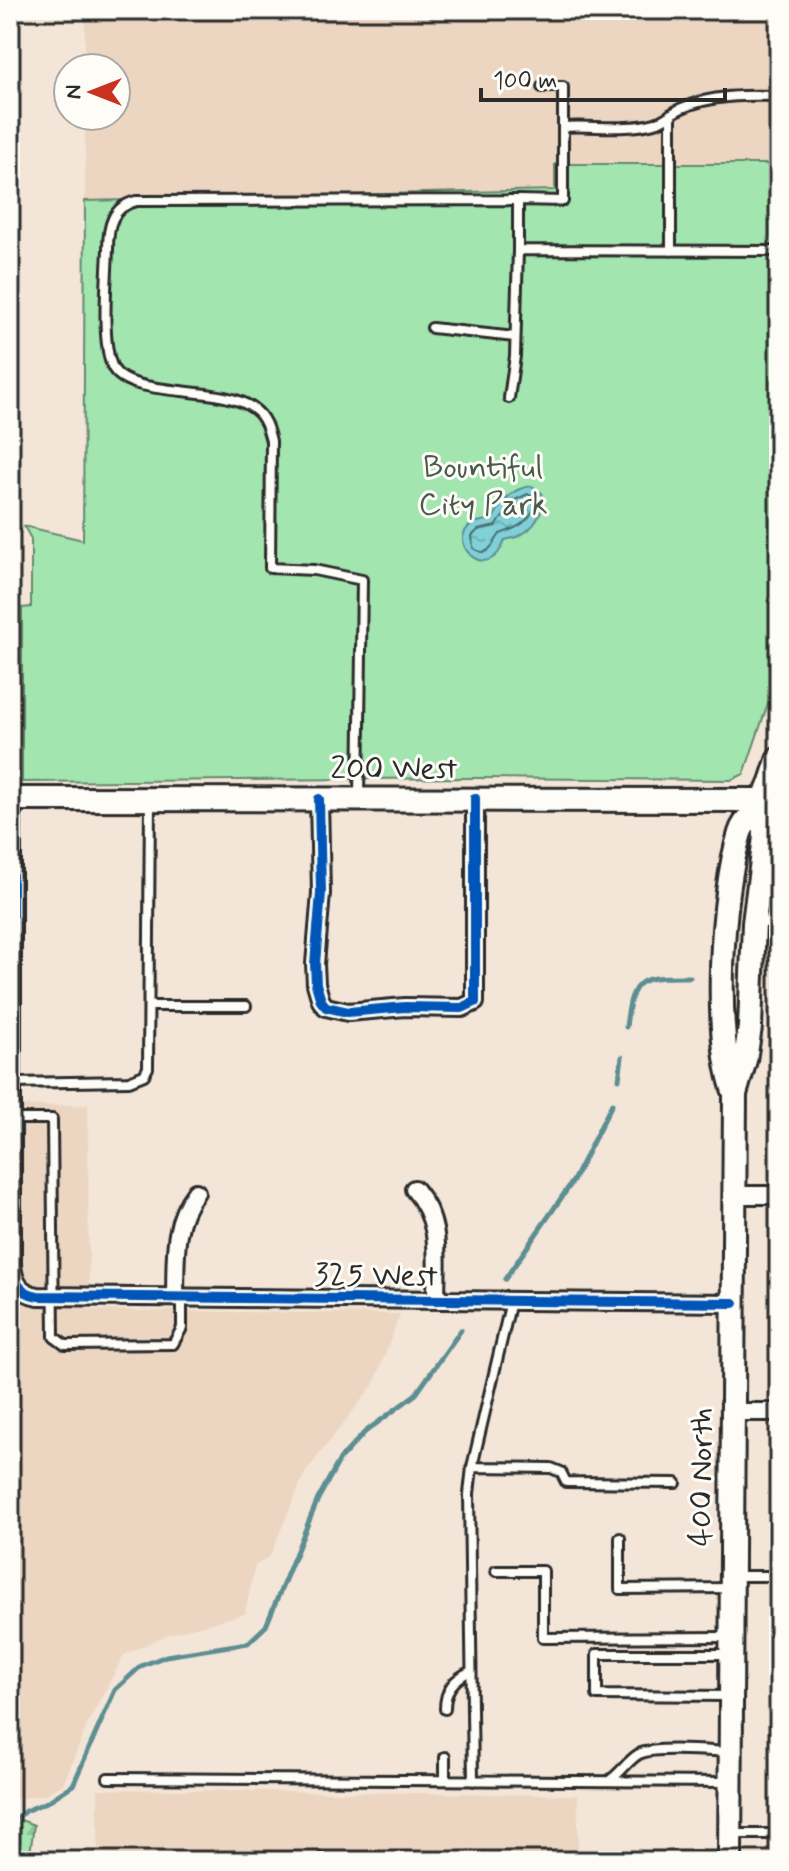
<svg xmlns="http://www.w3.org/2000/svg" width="789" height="1871" font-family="Mynerve,sans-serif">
  <defs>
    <pattern id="forest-firs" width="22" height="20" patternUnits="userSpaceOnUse" patternTransform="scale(2)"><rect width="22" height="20" fill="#a2e5af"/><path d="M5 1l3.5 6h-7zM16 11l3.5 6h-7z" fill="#8cc597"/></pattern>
    <pattern id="water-ripples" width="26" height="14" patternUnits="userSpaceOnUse" patternTransform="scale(2)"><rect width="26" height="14" fill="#7fd0d7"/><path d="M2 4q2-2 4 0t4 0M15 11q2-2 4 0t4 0" fill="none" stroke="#6eb3b9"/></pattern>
  </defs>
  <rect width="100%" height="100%" fill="#f3e6d8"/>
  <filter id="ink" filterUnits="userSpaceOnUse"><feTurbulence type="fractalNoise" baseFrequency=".0125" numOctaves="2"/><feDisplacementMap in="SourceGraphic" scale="16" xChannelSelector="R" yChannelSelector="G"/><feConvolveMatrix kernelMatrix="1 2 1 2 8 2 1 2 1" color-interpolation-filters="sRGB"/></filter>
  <g filter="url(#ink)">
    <path fill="#ecd6c2" d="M 85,10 L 779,10 L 779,164 L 555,164 L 555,190 L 85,201 L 85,116 L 116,116 L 116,68 L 85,68 Z
      M 779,842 L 779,946 L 760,946 L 772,861 Z
      M 88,1105 L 89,1310 L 400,1314 L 374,1384 L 305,1473 L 270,1556 L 255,1566 L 245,1614 L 169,1634 L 124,1655 L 89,1721 L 63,1784 L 46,1794 L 10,1800 L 10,1106 Z
      M 98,1789 L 578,1795 L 578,1853 L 707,1850 L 707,1861 L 98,1861 Z"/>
    <path fill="url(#forest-firs)" stroke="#66886d" stroke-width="2" d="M 10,1816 L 34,1825 L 29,1861 L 10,1861 Z"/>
    <path fill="#a2e5af" stroke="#66886d" stroke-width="2" d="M 555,164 L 779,164 L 779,671 L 744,774 L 731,780 L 474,778 L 22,782 L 22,608 L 31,607 L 31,539 L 24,526 L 83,540 L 85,201 L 555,190 Z"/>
    <path fill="url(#water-ripples)" stroke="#5d8e92" stroke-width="2" d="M 532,486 L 542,493 C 546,517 528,537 505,540 C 484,596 430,521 492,520 C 502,502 511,488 532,486 Z"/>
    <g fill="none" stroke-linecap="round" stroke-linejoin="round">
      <path stroke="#4d6d70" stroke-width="2" d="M 528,494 L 534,498 L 536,504 C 529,523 517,528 500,534 C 492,545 488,559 473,548 L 472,536 L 478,530 L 496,526 L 515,500 Z"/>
      <path stroke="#5d8e92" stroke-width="5" d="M 626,1027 C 632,975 640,977 690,977
        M 619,1079 L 622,1057
        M 505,1279 L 573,1181 L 612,1104
        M 10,1825 L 25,1811 L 47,1802 L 73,1785 L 115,1690 L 141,1666 L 166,1656 L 248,1643 L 266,1626 L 318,1499 L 340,1459 L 365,1432 L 416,1394 L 461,1330"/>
      <defs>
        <path id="service" d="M 542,87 L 563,87 L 563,127
          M 671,114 L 671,251
          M 518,200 L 563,201 L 563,127 C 593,125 625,131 655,123 C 665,120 673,112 682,108 C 712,95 746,95 779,96
          M 432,328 L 515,337
          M 509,398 L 515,356 L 518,250
          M 359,796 L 362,580 L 314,570 L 270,568 L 271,441 C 268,429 265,417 254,409 C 222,383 126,400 112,366 C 101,340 107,278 108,249 C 108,226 112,207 136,201 L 518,200 L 518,250 L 779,251
          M 756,923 L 779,923
          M 149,1006 L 246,1006
          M 12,1083 L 129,1081 L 144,1075 L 148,1068 L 150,800
          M 12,1119 L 52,1119 L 54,1337 L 65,1345 L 173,1344 L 182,1328 L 182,1298
          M 472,1467 L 551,1468 L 561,1472 L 566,1482 L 676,1483
          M 620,1538 L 620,1589 L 731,1588
          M 496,1571 L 543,1571 L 543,1638 L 729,1637
          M 732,1576 L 779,1576
          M 728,1696 L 597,1695 L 597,1654 L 730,1654
          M 445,1709 C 445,1689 454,1679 471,1671
          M 108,1778 L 727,1782
          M 445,1780 L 445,1757
          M 610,1780 C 621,1773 628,1760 639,1754 C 654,1746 710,1751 730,1752
          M 473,1781 L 469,1494 L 472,1467 L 511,1301
          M 732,1834 L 779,1834
          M 322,1861 L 322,1858"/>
        <path id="minor" d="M 12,799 L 12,1263 C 13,1281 19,1293 38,1296 L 734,1303
          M 319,799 L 321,893 L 315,964 L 316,984 L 321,1001 L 326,1007 L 348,1012 L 405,1007 L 462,1008 L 475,1002 L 475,798
          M 414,1189 C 443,1223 436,1257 436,1300
          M 734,1195 L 779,1195
          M 175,1297 C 176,1259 172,1223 196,1192
          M 733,1412 L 779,1412"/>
        <path id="secondary" d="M 10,799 L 778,800
          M 735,1094 C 713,1035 721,894 740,833 C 744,819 758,811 764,798 C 771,786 774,771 779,758
          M 730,1861 L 735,1094 L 745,1060 L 750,1027 L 754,923 L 765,837 L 764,799"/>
      </defs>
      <use href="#service" stroke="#2b2b2b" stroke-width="14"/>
      <use href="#minor" stroke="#2b2b2b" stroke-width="22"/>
      <use href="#secondary" stroke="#2b2b2b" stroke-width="28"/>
      <use href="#service" stroke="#fdfcf7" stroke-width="8"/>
      <use href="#minor" stroke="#fdfcf7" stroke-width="16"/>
      <use href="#secondary" stroke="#fdfcf7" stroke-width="22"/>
      <defs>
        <path id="cycleway" d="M 12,799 L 12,1263 C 13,1281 19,1293 38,1296 L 734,1303
          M 319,799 L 321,893 L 315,964 L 316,984 L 321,1001 L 326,1007 L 348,1012 L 405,1007 L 462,1008 L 475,1002 L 475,798"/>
      </defs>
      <use href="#cycleway" stroke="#fdfcf7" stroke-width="15"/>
      <use href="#cycleway" stroke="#0057b8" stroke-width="10"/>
    </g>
  </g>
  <g text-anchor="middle" stroke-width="6" stroke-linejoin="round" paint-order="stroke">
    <g font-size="32" fill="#495a4c" stroke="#fdfcf7">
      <text x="483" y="477">Bountiful<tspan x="483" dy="37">City Park</tspan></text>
    </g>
    <g font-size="32" fill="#2b2b2b" stroke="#fdfcf7">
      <text x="394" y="778">200 West</text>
      <text transform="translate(376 1274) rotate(1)" y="11">325 West</text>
      <text transform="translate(700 1477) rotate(-90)" y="11">400 North</text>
    </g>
  </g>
  <rect width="789" height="1871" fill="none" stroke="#fdfcf7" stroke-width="40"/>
  <rect x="20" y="20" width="749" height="1831" fill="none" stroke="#2b2b2b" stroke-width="3" filter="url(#ink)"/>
  <g transform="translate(92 92) rotate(270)"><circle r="38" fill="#fdfcf7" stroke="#a9a8a5" stroke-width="2"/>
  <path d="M0-6L14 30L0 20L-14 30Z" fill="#c8321e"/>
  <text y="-12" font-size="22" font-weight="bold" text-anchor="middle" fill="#2b2b2b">N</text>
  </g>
  <path d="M481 88v12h244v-12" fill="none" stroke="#2b2b2b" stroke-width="4"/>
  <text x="493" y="88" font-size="24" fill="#2b2b2b" stroke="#fdfcf7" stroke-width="6" paint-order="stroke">100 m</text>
</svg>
